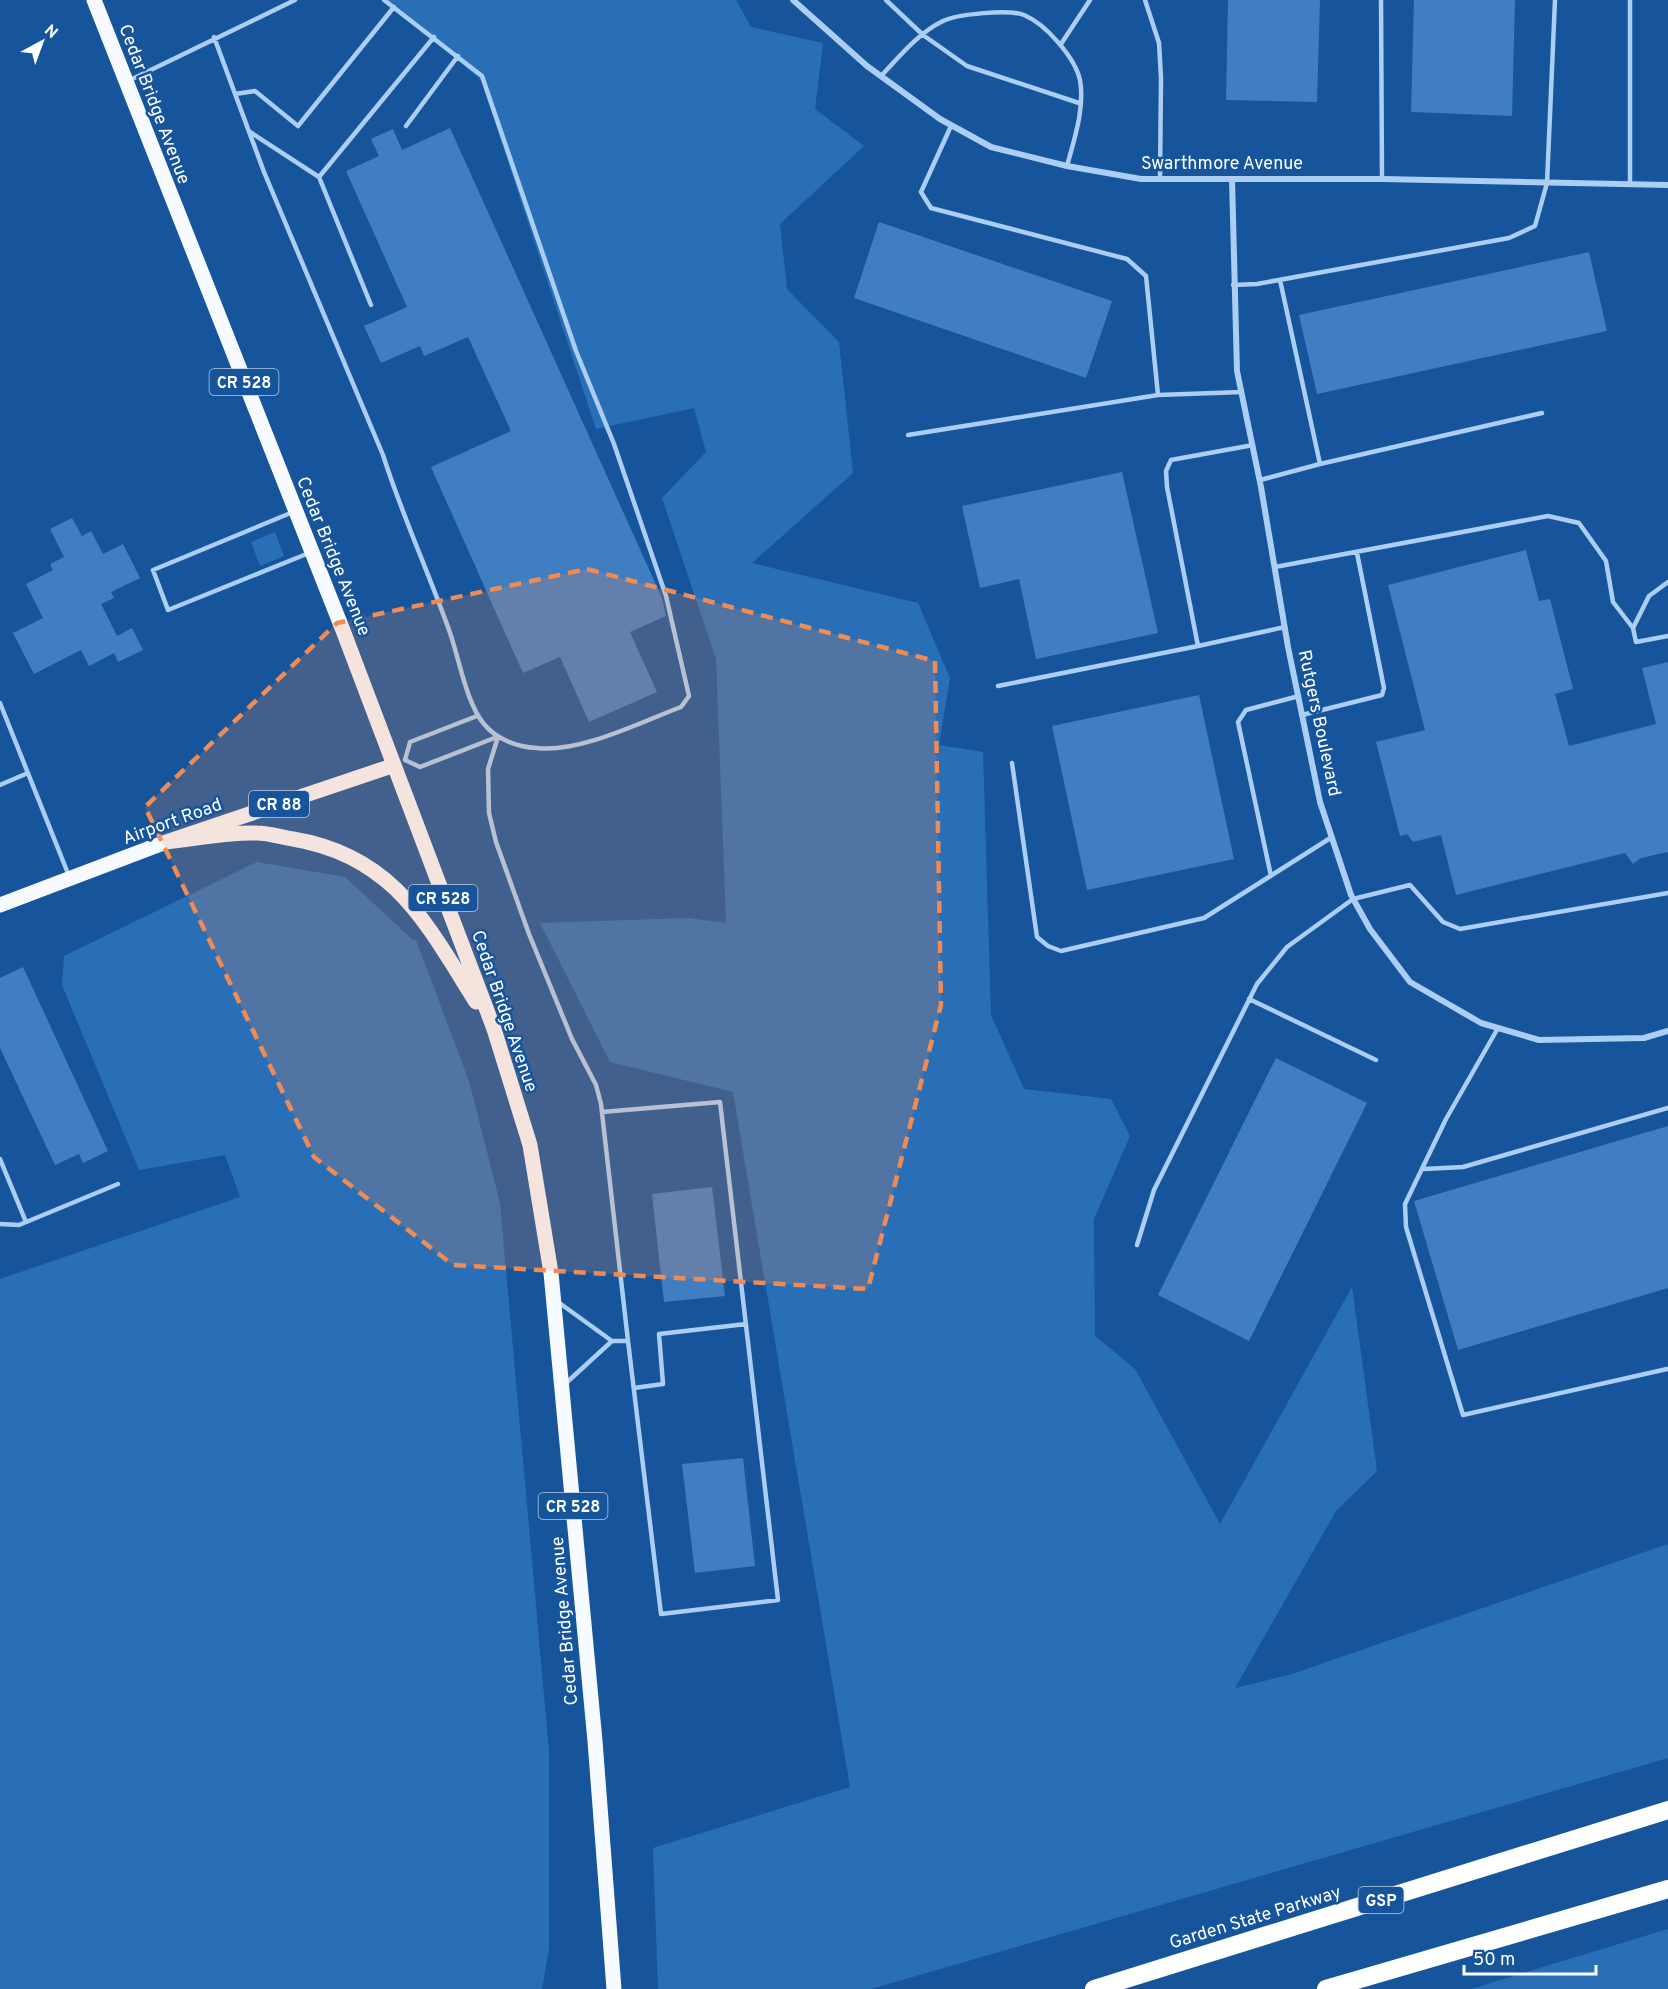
<svg xmlns="http://www.w3.org/2000/svg" width="1668" height="1989" font-family="Overpass,sans-serif">
  <rect width="100%" height="100%" fill="#16559b"/>
  <path fill="#296fb8" d="M 385,0 L 736,0 L 751,27 L 823,43 L 815,109 L 864,146 L 780,224 L 787,289 L 839,342 L 853,473 L 752,563 L 918,603 L 950,678 L 939,745 L 983,752 L 991,1015 L 1024,1089 L 1111,1099 L 1130,1136 L 1094,1219 L 1095,1336 L 1135,1369 L 1220,1524 L 1352,1287 L 1377,1471 L 1336,1511 L 1235,1688 L 1292,1674 L 1668,1544 L 1668,1758 L 871,1989 L 658,1989 L 653,1848 L 850,1787 L 733,1092 L 610,1062 L 540,923 L 688,918 L 726,923 L 716,659 L 662,498 L 706,452 L 694,408 L 596,429 L 481,80 Z
    M 275,532 L 284,556 L 260,566 L 251,542 Z
    M 257,862 L 345,877 L 413,940 L 416,940 L 469,1081 L 500,1203 L 549,1751 L 549,1949 L 542,1989 L 0,1989 L 0,1279 L 240,1197 L 225,1155 L 139,1170 L 62,985 L 64,956 Z
    M 1668,1929 L 1668,1989 L 1471,1989 Z"/>
  <path fill="#3f7ec1" d="M 1228,0 L 1320,0 L 1317,102 L 1226,100 Z
    M 1414,0 L 1515,0 L 1512,116 L 1411,112 Z
    M 450,128 L 662,598 L 666,616 L 630,632 L 657,692 L 589,722 L 560,657 L 523,673 L 431,467 L 511,431 L 468,337 L 424,356 L 420,346 L 381,363 L 364,326 L 407,307 L 346,171 L 379,156 L 371,139 L 393,129 L 402,150 Z
    M 879,222 L 1112,301 L 1086,378 L 854,298 Z
    M 1589,252 L 1607,331 L 1317,394 L 1299,315 Z
    M 1122,472 L 1158,633 L 1036,659 L 1019,579 L 980,588 L 962,506 Z
    M 72,518 L 82,536 L 91,531 L 103,554 L 123,544 L 140,578 L 111,592 L 114,598 L 101,604 L 117,636 L 132,628 L 143,650 L 118,662 L 114,653 L 89,666 L 81,650 L 34,674 L 13,633 L 43,618 L 26,584 L 53,570 L 50,564 L 64,557 L 50,529 Z
    M 1526,550 L 1539,601 L 1550,599 L 1573,689 L 1555,694 L 1569,746 L 1656,724 L 1642,668 L 1668,662 L 1668,852 L 1641,858 L 1633,864 L 1625,853 L 1456,895 L 1441,835 L 1413,842 L 1407,834 L 1400,836 L 1376,742 L 1425,730 L 1388,585 Z
    M 1199,695 L 1234,859 L 1087,890 L 1052,726 Z
    M 23,967 L 108,1151 L 83,1163 L 79,1154 L 55,1165 L 0,1048 L 0,978 Z
    M 1276,1058 L 1367,1103 L 1249,1341 L 1158,1295 Z
    M 1668,1126 L 1668,1288 L 1458,1350 L 1414,1201 Z
    M 712,1187 L 725,1296 L 664,1302 L 652,1194 Z
    M 743,1458 L 755,1566 L 695,1573 L 682,1464 Z"/>
  <g fill="none" stroke-linecap="round" stroke-linejoin="round">
    <path stroke="#abcef2" stroke-width="4.5" d="M 886,0 L 923,35 L 967,66 L 1079,103
      M 1145,0 L 1159,43 L 1161,78 L 1160,179
      M 1381,0 L 1382,179
      M 214,37 L 264,172 L 383,455 C 402,515 428,571 449,630 C 459,657 466,703 484,724 C 496,739 517,747 537,748 C 580,753 641,722 681,707 L 689,696 L 666,596 L 614,444 L 576,351 L 482,76 L 384,0
      M 1061,44 L 1090,0
      M 881,76 C 899,57 918,33 943,21 C 958,14 1009,9 1024,15 C 1046,24 1075,58 1080,80 C 1085,108 1074,140 1067,166
      M 128,81 L 295,0
      M 235,94 L 255,91 L 298,126 L 394,7
      M 406,126 L 458,56
      M 250,132 L 319,177
      M 1630,184 L 1630,0
      M 1233,285 L 1257,284 L 1509,238 L 1535,226 L 1547,183 L 1555,0
      M 371,305 L 319,177 L 434,37
      M 1158,395 L 1242,392
      M 908,435 L 1158,395 L 1146,276 L 1127,259 L 931,208 L 921,192 L 951,126
      M 1253,445 L 1171,460 L 1166,471 L 1167,487 L 1198,646 L 1285,627
      M 1320,464 L 1542,413
      M 1260,480 L 1320,464 L 1280,280
      M 293,512 L 153,570 L 168,610 L 309,553
      M 1275,567 L 1548,516 L 1579,523 L 1606,561 L 1613,602 L 1633,628
      M 1668,582 L 1649,596 L 1633,628 L 1636,642 L 1668,636
      M 998,686 L 1198,646
      M 0,703 L 69,876
      M 1302,715 L 1382,695 L 1384,688 L 1357,553
      M 498,737 L 488,769 L 489,813 L 496,842 L 529,934 L 572,1039 L 596,1085 L 601,1104 L 628,1341 L 612,1341 L 558,1302
      M 405,760 L 420,767 L 497,737
      M 405,760 L 410,742 L 477,716
      M 1012,763 L 1037,937 L 1048,946 L 1061,951 L 1204,918 L 1332,837
      M 0,785 L 28,773
      M 1271,876 L 1238,722 L 1246,710 L 1299,696
      M 1249,999 L 1376,1060
      M 1498,1028 L 1446,1119 L 1405,1204 L 1406,1227 L 1463,1415 L 1667,1369
      M 602,1112 L 720,1102 L 778,1600 L 661,1614 L 628,1341
      M 0,1159 L 26,1222
      M 1424,1169 L 1463,1167 L 1668,1108
      M 0,1224 L 19,1225 L 118,1184
      M 1137,1245 L 1154,1190 L 1257,984 L 1287,947 L 1353,899 L 1410,885 L 1443,922 L 1460,929 L 1668,893
      M 565,1384 L 612,1341
      M 634,1388 L 663,1384 L 659,1334 L 746,1324"/>
    <path stroke="#abcef2" stroke-width="6" d="M 793,0 L 867,66 L 940,119 L 991,147 L 1067,166 L 1141,179 L 1382,179 L 1668,185
      M 1232,179 L 1237,371 L 1261,487 L 1288,647 L 1320,802 L 1351,895 L 1370,929 L 1410,982 L 1481,1023 L 1539,1040 L 1644,1038 L 1668,1031"/>
    <path stroke="#f7faff" stroke-width="15" d="M 94,0 L 344,633 L 494,1029 L 530,1145 L 551,1273 L 595,1741 L 614,1989
      M 166,842 C 195,839 227,832 257,833 C 268,833 281,837 293,839 C 394,856 426,923 476,1002
      M 0,905 L 166,842 L 392,766"/>
    <path stroke="#fff" stroke-width="18" d="M 1094,1989 L 1668,1810
      M 1326,1989 L 1668,1889"/>
  </g>
  <path fill="#ef8b55" fill-opacity="0.2" stroke="#ef8b55" stroke-width="4.5" stroke-dasharray="12 8" stroke-linejoin="round" d="M 587,569 L 935,661 L 941,1005 L 868,1289 L 453,1265 L 314,1157 L 145,807 L 337,623 Z"/>
  <g text-anchor="middle" stroke-width="5" stroke-linejoin="round" paint-order="stroke">
    <g fill="#16559b" stroke="#b9cce1" stroke-width="1.5">
      <rect x="209.5" y="369" width="69" height="26" rx="4.5"/>
      <rect x="249" y="791" width="60" height="26" rx="4.5"/>
      <rect x="408.5" y="885" width="69" height="26" rx="4.5"/>
      <rect x="538.5" y="1493" width="69" height="26" rx="4.5"/>
      <rect x="1358.5" y="1887" width="45" height="26" rx="4.5"/>
    </g>
    <g font-size="16" font-weight="bold" fill="#fff">
      <text x="244" y="388">CR 528</text>
      <text x="279" y="810">CR 88</text>
      <text x="443" y="904">CR 528</text>
      <text x="573" y="1512">CR 528</text>
      <text x="1381" y="1906">GSP</text>
    </g>
    <g font-size="18" fill="#fff" stroke="#16559b">
      <text transform="translate(155 104) rotate(69)" y="6">Cedar Bridge Avenue</text>
      <text x="1222" y="169">Swarthmore Avenue</text>
      <text transform="translate(334 556) rotate(68)" y="6">Cedar Bridge Avenue</text>
      <text transform="translate(1320 723) rotate(78)" y="6">Rutgers Boulevard</text>
      <text transform="translate(172 821) rotate(-20)" y="6">Airport Road</text>
      <text transform="translate(505 1011) rotate(71)" y="6">Cedar Bridge Avenue</text>
      <text transform="translate(564 1621) rotate(-95)" y="6">Cedar Bridge Avenue</text>
      <text transform="translate(1255 1917) rotate(-17)" y="6">Garden State Parkway</text>
    </g>
  </g>
  <g transform="translate(42 42) rotate(41)" stroke="#16559b" stroke-width="4.5" paint-order="stroke">
  <path d="M0-4.5L10 22L0 15L-10 22Z" fill="#ffffff"/>
  <text y="-9" font-size="16" font-weight="bold" text-anchor="middle" fill="#ffffff">N</text>
  </g>
  <path d="M1464 1965v9h132v-9" fill="none" stroke="#ffffff" stroke-width="3"/>
  <text x="1473" y="1965" font-size="18" fill="#ffffff" stroke="#16559b" stroke-width="4.5" paint-order="stroke">50 m</text>
</svg>
